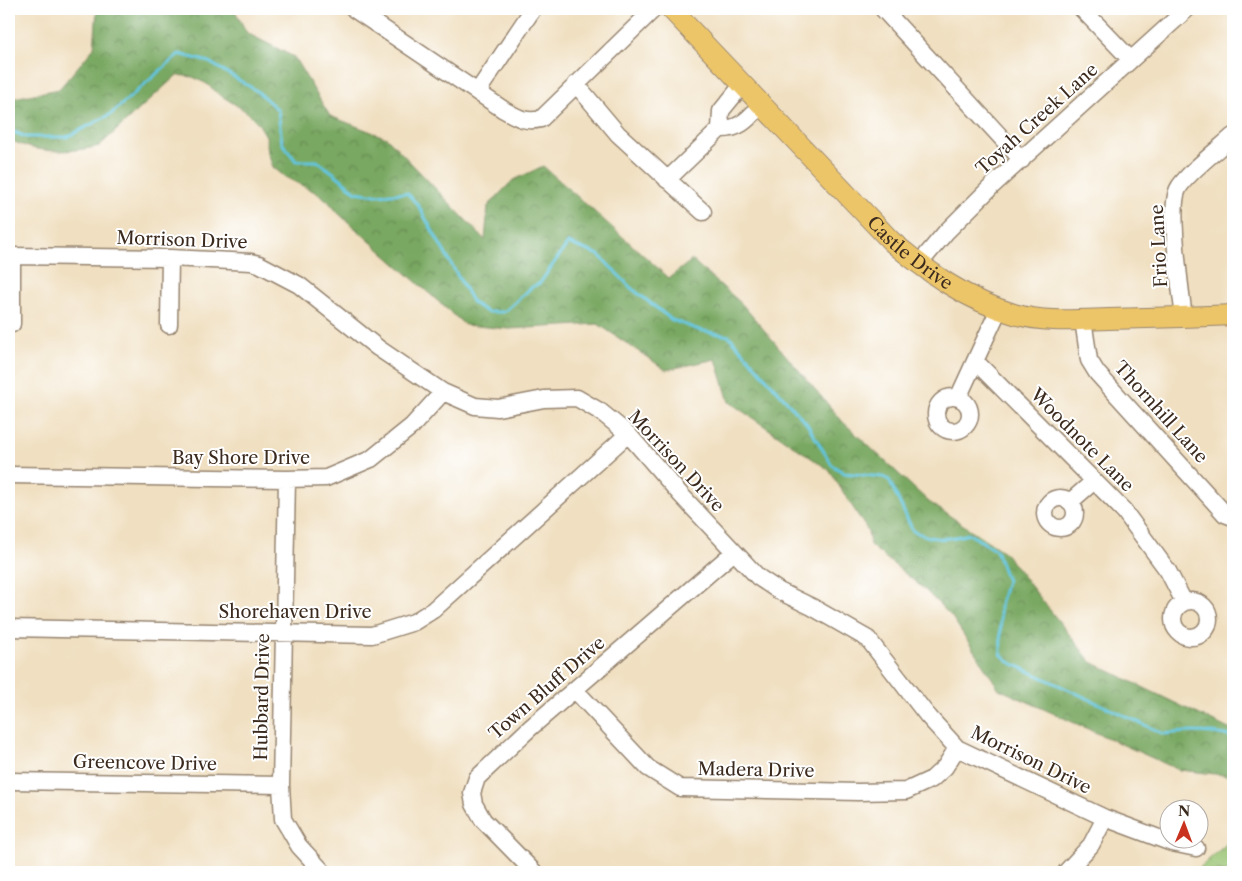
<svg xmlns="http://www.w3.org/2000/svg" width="1242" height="881" font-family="'Libre Caslon Text',serif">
  <defs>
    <pattern id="forest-crowns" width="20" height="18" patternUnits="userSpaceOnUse" patternTransform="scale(1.25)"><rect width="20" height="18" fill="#79a862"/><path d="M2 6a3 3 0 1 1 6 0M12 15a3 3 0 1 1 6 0" fill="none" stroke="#648950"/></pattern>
    <pattern id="park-crowns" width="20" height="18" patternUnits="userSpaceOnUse" patternTransform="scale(1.25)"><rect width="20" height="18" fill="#97c270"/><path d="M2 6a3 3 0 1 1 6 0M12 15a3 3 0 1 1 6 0" fill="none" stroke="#7c9e5b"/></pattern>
  </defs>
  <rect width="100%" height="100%" fill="#fff"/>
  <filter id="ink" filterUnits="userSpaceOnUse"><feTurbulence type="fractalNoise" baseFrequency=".02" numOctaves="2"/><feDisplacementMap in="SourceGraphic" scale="10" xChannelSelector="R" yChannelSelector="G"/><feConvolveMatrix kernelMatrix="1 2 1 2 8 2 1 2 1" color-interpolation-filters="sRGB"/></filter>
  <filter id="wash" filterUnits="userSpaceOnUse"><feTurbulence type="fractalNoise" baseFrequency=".0096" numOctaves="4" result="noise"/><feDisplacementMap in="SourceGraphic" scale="20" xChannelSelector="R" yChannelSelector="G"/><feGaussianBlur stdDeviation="1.12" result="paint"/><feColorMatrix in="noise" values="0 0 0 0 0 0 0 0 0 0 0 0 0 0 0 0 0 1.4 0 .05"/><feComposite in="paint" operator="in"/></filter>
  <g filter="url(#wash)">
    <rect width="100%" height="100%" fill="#f0dfc0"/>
    <path fill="url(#forest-crowns)" stroke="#5a6940" d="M 97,9 L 234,9 L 247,33 L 294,57 L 330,116 L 387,138 L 485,240 L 488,206 L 512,181 L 543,166 L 669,278 L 692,260 L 741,303 L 843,422 L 929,502 L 1004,552 L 1091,662 L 1233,731 L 1233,776 L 1179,770 L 999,689 L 952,617 L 924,589 L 870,545 L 868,531 L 829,470 L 729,402 L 716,359 L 666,370 L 598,324 L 509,329 L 465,325 L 339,214 L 328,201 L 315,192 L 285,177 L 273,167 L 268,153 L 266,136 L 258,123 L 247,112 L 220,95 L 207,84 L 193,77 L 177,75 L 99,146 C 70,153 35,154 9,139 L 9,99 L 59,89 L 94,48 Z"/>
    <path fill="url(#park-crowns)" stroke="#697647" d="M 1233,838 L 1233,872 L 1195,872 Z"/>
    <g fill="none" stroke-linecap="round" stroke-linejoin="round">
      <path stroke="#62c6df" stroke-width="3" d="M 9,130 L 26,137 L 67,137 L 111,114 L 179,54 L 209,62 L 257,91 L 278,110 L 282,143 L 296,161 L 317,161 L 335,174 L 356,192 L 376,195 L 407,193 L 418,205 L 473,303 L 487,312 L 504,312 L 532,287 L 540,283 L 568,243 L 599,255 L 631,288 L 672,320 L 699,330 L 729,336 L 807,424 L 832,465 L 844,473 L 883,477 L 889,480 L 913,531 C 935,541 946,540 969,534 L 996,550 L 1007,581 L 1000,605 L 1001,654 L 1009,662 L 1164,734 C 1187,731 1211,731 1233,737"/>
    </g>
  </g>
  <g filter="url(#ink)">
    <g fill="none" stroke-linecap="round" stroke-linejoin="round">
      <defs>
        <path id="minor" d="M 354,9 L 504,110 C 517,117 525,123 541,119 L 654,9
          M 883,9 L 1022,160
          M 1082,9 L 1131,60
          M 576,84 L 618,134 L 703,212
          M 478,91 L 533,9
          M 720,129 C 740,130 749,118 762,104
          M 667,180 L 720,129 L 721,111 L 743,84
          M 9,256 L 170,258 L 251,262 L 259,264 L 299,285 L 378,348 L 443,392 L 475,406 L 498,408 L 544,399 L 577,398 L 601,412 L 628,434 L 681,495 L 758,577 L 779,591 L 812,607 L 868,639 L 927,715 L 957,748 L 1105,818 L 1172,843 L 1196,848
          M 12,256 L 12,324
          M 919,264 L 946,232 L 992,186 L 1187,9
          M 1184,318 C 1181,291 1168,209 1178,189 C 1184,176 1221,147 1233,136
          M 1083,320 L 1089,360 L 1097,373 L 1225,514 L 1233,517
          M 169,325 L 170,258
          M 976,362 L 1124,511 L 1168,571 L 1184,602
          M936 414a17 17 0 1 1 34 0a17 17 0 1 1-34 0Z
          M 958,398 L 999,309
          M 9,475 L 287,479 L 326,478 L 371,459 L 412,426 L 443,392
          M 287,479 L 281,785 L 283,819 L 299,846 L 323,872
          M1045 513a15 15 0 1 1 30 0a15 15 0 1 1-30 0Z
          M 1070,502 L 1094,481
          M1173 619a18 18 0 1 1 36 0a18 18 0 1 1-36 0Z
          M 9,628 L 372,635 L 414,622 L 433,610 L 628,434
          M 575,690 L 648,768 L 680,788 L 858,792 L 906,791 L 932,779 L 945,767 L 957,748
          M 9,781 L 281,785
          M 534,872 L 483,820 L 474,804 L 472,793 L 477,778 L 530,728 L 734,552
          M 1066,872 L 1091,845 L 1105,818"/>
        <g id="major">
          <path id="s1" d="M 671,9 L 891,241 C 928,272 966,300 1014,314 C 1044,323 1077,320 1108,319 C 1150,318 1191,317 1233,315"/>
        </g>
      </defs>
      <use href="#minor" stroke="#96846f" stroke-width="19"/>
      <use href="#major" stroke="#96846f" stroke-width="22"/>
      <use href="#minor" stroke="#fff" stroke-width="16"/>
      <use href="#major" stroke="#edc569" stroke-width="20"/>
    </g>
  </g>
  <g text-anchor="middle" stroke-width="4" stroke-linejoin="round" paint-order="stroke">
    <g font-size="18" fill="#3b2a1e" stroke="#fff">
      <text transform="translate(1037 119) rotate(-42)" y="6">Toyah Creek Lane</text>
      <text transform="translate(182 240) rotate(2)" y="6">Morrison Drive</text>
      <text transform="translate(1159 246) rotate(-93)" y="6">Frio Lane</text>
      <text dy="6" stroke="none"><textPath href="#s1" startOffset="342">Castle Drive</textPath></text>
      <text transform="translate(1161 412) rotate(48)" y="6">Thornhill Lane</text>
      <text transform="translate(1082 440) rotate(45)" y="6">Woodnote Lane</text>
      <text x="241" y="464">Bay Shore Drive</text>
      <text transform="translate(676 461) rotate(47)" y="6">Morrison Drive</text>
      <text x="295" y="618">Shorehaven Drive</text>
      <text transform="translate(547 688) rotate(-41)" y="6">Town Bluff Drive</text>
      <text transform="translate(262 697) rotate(-89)" y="6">Hubbard Drive</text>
      <text transform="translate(1031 760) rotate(26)" y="6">Morrison Drive</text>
      <text transform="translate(145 763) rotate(1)" y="6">Greencove Drive</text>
      <text transform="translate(756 770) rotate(1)" y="6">Madera Drive</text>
    </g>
  </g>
  <rect width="1242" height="881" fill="none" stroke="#fff" stroke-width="30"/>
  <g transform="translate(1184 824) rotate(1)"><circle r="24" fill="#ffffff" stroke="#b1aaa5"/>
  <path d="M0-4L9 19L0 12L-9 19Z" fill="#c8321e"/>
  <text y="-8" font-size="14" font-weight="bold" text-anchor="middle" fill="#3b2a1e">N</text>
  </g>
</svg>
